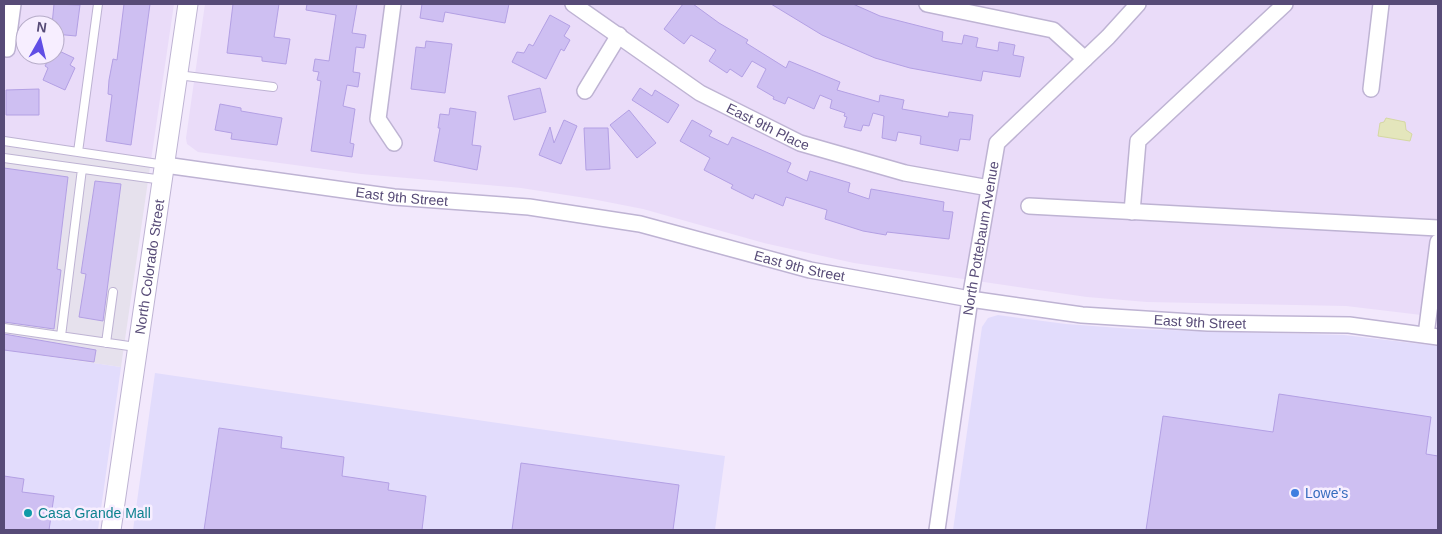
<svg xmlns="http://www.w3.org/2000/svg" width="1442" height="534" font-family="Arial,sans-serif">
  <rect width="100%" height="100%" fill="#f2e8fc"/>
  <path fill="#eadcf9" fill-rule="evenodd" d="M 4,4 L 174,4 L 150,167 L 4,146 ZM 25,25 L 55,25 L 55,55 L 25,55 Z
    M 205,4 L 1438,4 L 1438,317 L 1346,306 L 1147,302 L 1087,297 L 854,263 L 764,243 L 643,209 L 592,199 L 521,188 L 361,174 L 198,152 L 187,144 L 186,138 Z"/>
  <path fill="#e2dcfc" d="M 998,315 L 1066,324 L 1133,329 L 1344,335 L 1438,346 L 1438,530 L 953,530 L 982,327 L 988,318 Z
    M 4,350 L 121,367 L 98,530 L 4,530 Z
    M 155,373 L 725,456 L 715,530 L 133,530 Z"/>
  <path fill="#e6e1ed" d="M 4,146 L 150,167 L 121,367 L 4,350 Z"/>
  <path fill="#e4e6bc" stroke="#d5d8a2" d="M 1386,118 L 1405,122 L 1406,130 L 1412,134 L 1410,141 L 1378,136 L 1380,123 L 1384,122 Z"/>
  <path fill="#cebff2" stroke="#b3a0e4" d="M 54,4 L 80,5 L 76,36 L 55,34 L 55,25 L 52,25 Z
    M 124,4 L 150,4 L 131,145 L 106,141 L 112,95 L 108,94 L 109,80 L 113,59 L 117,60 Z
    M 233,4 L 279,4 L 274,37 L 290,39 L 286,64 L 262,61 L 262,57 L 227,53 Z
    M 307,4 L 357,4 L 352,33 L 366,35 L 364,48 L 356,47 L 353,72 L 360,73 L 358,87 L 347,85 L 343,106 L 355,109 L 350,143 L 354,144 L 352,157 L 311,151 L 321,81 L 317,80 L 319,72 L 313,71 L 315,59 L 329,61 L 336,15 L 306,10 Z
    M 422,4 L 509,4 L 505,23 L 445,12 L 443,22 L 420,18 Z
    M 683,4 L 693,4 L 719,23 L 748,40 L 746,43 L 786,68 L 789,61 L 840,82 L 837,90 L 879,102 L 880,95 L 904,100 L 902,109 L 948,117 L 949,112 L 973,115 L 970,140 L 960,139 L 958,151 L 920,144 L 921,136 L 898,132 L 896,141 L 882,138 L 884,116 L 873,113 L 869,126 L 863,125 L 861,131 L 844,127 L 847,117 L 844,116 L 845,113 L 830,108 L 832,100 L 820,95 L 814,109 L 788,97 L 785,104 L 773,99 L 774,97 L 757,87 L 766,69 L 752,61 L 742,77 L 730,69 L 727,73 L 709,61 L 716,50 L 691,35 L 684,44 L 664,29 Z
    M 771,4 L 853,4 L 880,16 L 943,32 L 942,41 L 962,44 L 964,35 L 978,38 L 976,47 L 998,51 L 999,42 L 1015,45 L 1013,55 L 1024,57 L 1020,77 L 983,71 L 981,81 L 910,68 L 875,58 L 822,35 Z
    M 550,15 L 570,26 L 564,36 L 570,40 L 564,51 L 561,49 L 546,79 L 512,62 L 517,52 L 524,53 L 529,44 L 533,46 Z
    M 426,41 L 452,44 L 445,93 L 411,89 L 416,47 L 425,48 Z
    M 55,49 L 74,58 L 70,65 L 75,68 L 65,90 L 43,80 L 48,68 L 45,66 L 51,55 L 55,55 Z
    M 540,88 L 546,112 L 514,120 L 508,96 Z
    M 640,88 L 652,96 L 655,90 L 679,105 L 668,123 L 632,100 Z
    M 39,89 L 39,115 L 6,115 L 6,90 Z
    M 220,104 L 241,108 L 241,111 L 282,118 L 277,145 L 231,139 L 232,133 L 215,130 Z
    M 450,108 L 476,112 L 472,145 L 481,146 L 477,170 L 434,161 L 440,128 L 438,128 L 440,114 L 449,115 Z
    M 629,110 L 656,143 L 637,158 L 610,125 Z
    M 564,120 L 577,126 L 561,164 L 539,155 L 550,127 L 554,143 Z
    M 692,120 L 712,131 L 709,136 L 728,145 L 732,137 L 791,163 L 787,172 L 807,181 L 810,171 L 850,183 L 848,192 L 869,199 L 871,189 L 944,202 L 943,211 L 953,212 L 949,239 L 887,232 L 886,235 L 863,231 L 825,219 L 827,210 L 786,197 L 783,206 L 755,194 L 753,199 L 731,188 L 733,185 L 704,170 L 710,158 L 680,141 Z
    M 584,128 L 608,128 L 610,169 L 586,170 Z
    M 4,168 L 68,177 L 57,269 L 61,270 L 54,329 L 4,322 Z
    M 95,181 L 121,184 L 103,321 L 79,317 L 86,274 L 81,273 Z
    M 4,334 L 96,350 L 94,362 L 4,350 Z
    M 1279,394 L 1431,417 L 1426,454 L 1438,456 L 1438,530 L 1146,530 L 1163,416 L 1273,432 Z
    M 219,428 L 282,437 L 281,448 L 344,457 L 342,476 L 389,483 L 388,490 L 426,496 L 422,530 L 204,530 Z
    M 521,463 L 679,485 L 673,530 L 512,530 Z
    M 4,476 L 24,479 L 22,492 L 54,496 L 49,530 L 4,530 Z"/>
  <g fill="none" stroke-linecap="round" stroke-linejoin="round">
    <defs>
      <path id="service" d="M 178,75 L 273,87
        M 4,141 L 165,165
        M 78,152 L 98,4
        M 4,158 L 163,180
        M 4,328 L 136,347
        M 61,336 L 82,169
        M 106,343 L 113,292"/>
      <g id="minor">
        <path d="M 393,4 L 378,119 L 394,143"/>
        <path id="s1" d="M 573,4 L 700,93 L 800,143 L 905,173 L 989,188"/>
        <path d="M 927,4 L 1053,30 L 1085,59"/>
        <path d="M 7,49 L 13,4"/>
        <path d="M 1371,89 L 1381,4"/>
        <path d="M 585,91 L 619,35"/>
        <path id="s2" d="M 165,165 L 394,197 L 529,207 L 640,224 L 810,270 L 970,299 L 1082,315 L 1208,323 L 1349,325 L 1438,337"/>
        <path d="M 1029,206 L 1438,228"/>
        <path d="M 1132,212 L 1138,141 L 1285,4"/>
        <path d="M 1426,335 L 1438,242"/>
        <path id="s3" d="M 937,530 L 970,299 L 997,143 L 1108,37 L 1138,4"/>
      </g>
      <g id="tertiary">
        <path id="s4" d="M 111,530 L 188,4"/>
      </g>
    </defs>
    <use href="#service" stroke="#beb3d3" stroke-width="10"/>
    <use href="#minor" stroke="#beb3d3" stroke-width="18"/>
    <use href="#tertiary" stroke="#beb3d3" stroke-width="21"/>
    <use href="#service" stroke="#fff" stroke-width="8"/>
    <use href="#minor" stroke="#fff" stroke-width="15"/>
    <use href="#tertiary" stroke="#fff" stroke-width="19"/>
  </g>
  <circle fill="#3f7fe0" stroke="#f7eeff" stroke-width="2" cx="1295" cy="493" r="5"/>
  <circle fill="#0f9aa8" stroke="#f7eeff" stroke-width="2" cx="28" cy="513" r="5"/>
  <g text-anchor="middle" stroke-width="5" stroke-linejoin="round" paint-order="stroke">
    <g font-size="14" fill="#574b77" stroke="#f7eeff">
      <text dy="5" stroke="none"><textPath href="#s1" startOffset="231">East 9th Place</textPath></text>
      <text dy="5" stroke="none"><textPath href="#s2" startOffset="239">East 9th Street</textPath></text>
      <text dy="5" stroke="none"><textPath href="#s3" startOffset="295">North Pottebaum Avenue</textPath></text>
      <text dy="5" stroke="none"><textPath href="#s2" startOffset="644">East 9th Street</textPath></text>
      <text dy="5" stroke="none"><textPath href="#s4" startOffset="266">North Colorado Street</textPath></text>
      <text dy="5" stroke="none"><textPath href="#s2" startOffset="1049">East 9th Street</textPath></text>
    </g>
    <g font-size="14" fill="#366cbe" stroke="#f7eeff" text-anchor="start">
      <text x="1305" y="498">Lowe's</text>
    </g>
    <g font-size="14" fill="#0d838f" stroke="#f7eeff" text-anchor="start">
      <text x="38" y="518">Casa Grande Mall</text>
    </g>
  </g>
  <rect width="1442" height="534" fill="none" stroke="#574b77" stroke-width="10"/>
  <g transform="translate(40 40) rotate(8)"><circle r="24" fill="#f7eeff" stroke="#b7adc9"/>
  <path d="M0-4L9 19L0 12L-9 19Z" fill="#614ee5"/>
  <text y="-8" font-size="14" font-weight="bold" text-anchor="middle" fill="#574b77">N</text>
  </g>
</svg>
